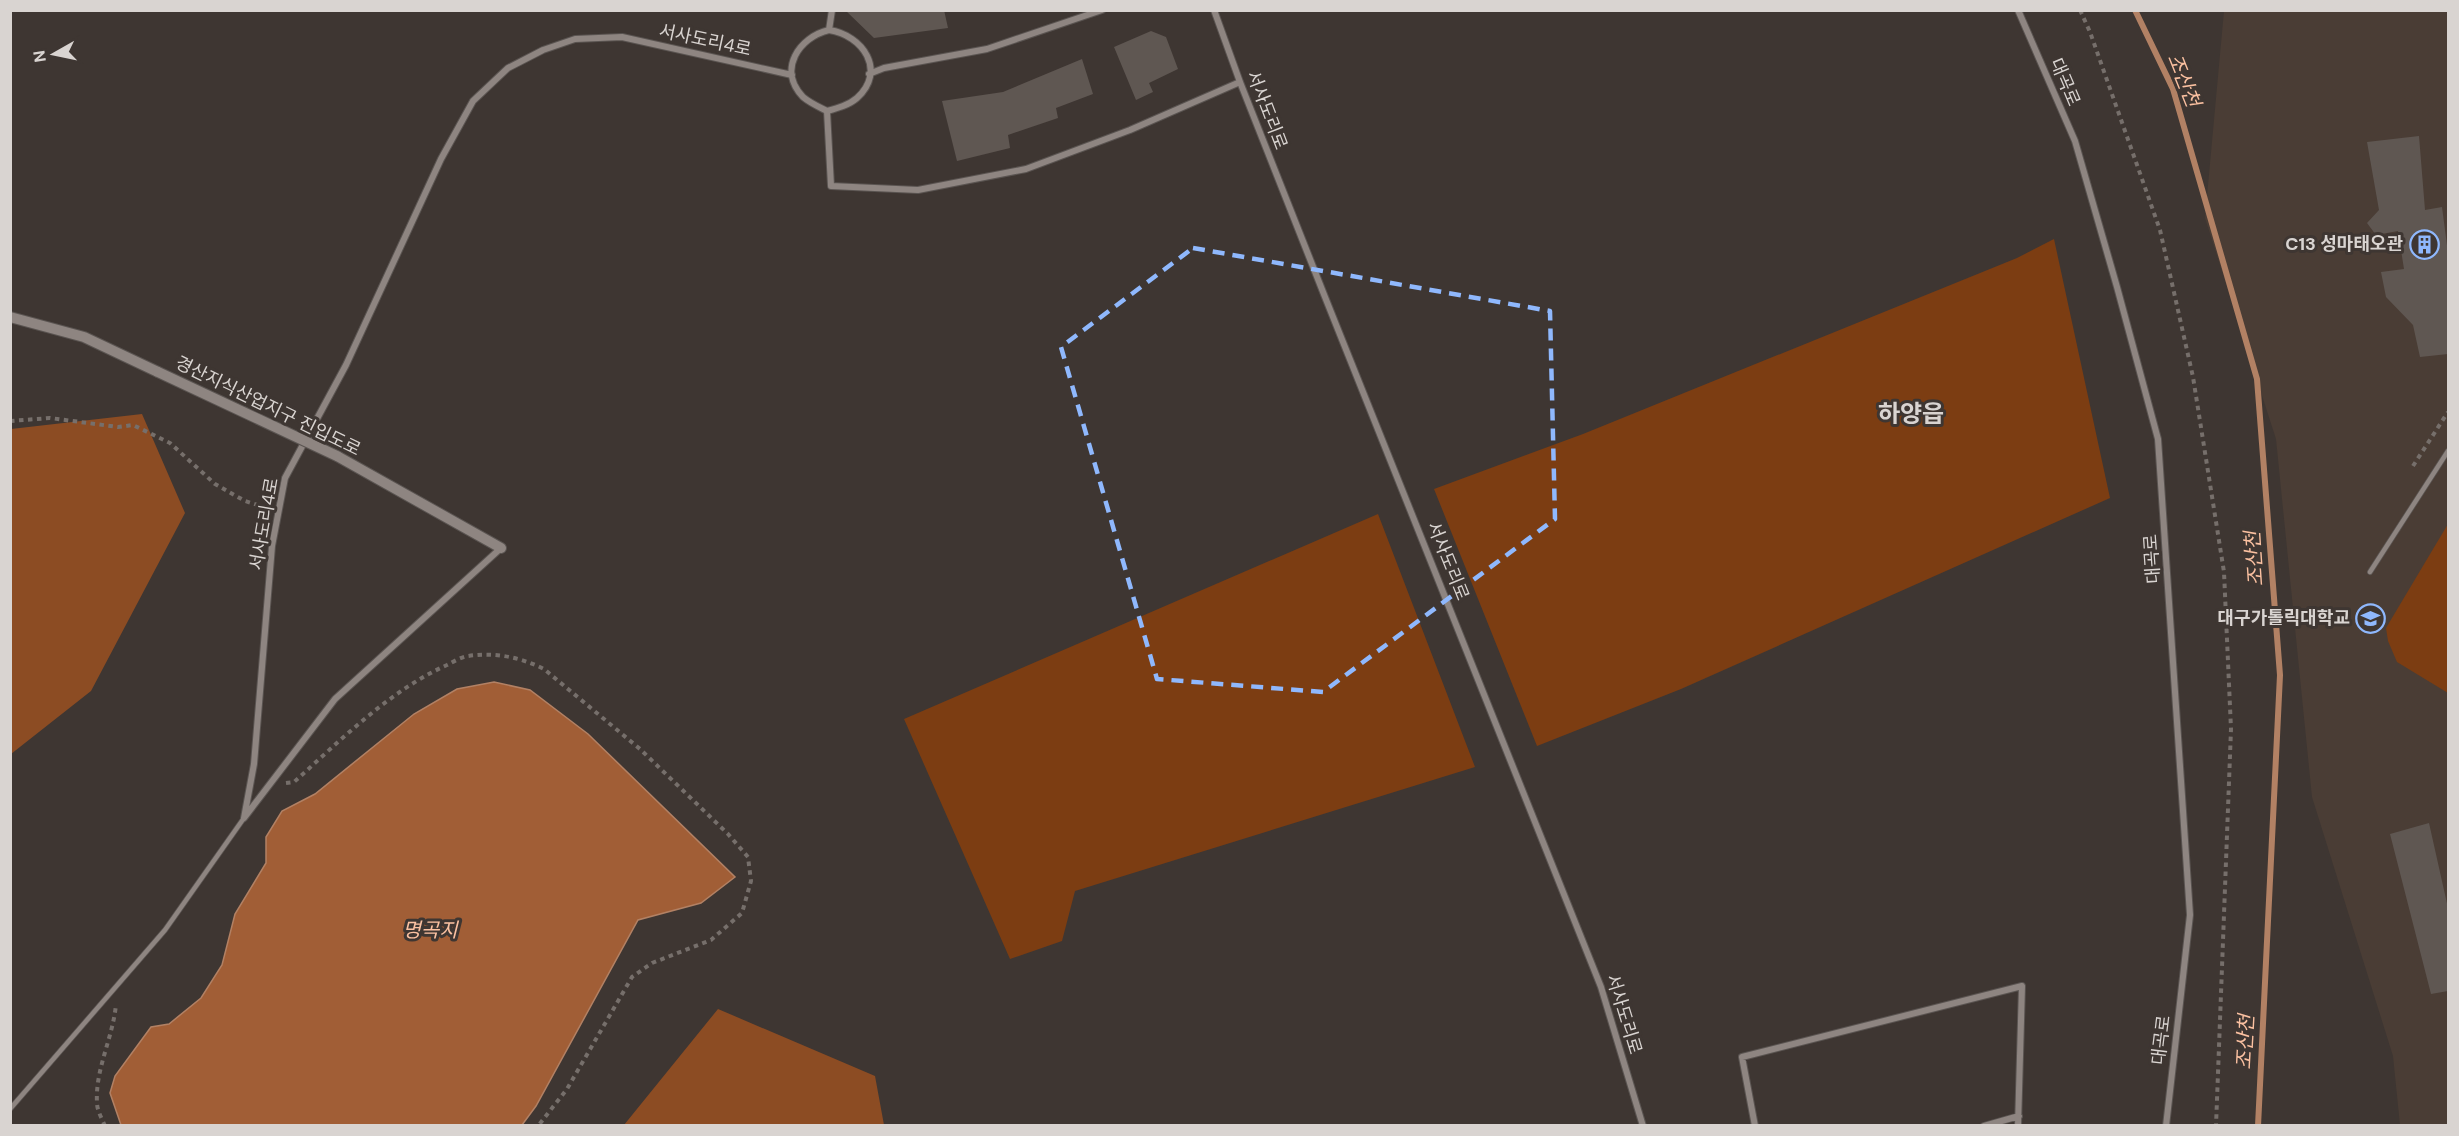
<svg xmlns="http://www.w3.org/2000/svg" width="2459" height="1136" font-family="'DM Sans','Noto Sans KR',sans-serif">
  <rect width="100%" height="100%" fill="#3e3632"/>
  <path fill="#4a3d35" d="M 2224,11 L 2448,11 L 2448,1125 L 2400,1125 L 2393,1056 L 2312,797 L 2276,439 L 2205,218 Z"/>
  <path fill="#7c3d12" d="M 2054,239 L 2110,498 L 1681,689 L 1537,746 L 1434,489 L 1583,434 L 2017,258 Z
    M 1378,514 L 1475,767 L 1075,891 L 1062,941 L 1010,959 L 904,719 Z
    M 2448,524 L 2448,693 L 2397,662 L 2388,641 L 2386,628 Z"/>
  <path fill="#8c4c23" d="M 142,414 L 185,513 L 91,691 L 11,754 L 11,429 Z
    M 718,1009 L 875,1076 L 884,1125 L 624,1125 Z"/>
  <path fill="#a15e36" stroke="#b28164" stroke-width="1.5" d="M 494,682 L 530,690 L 588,734 L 735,877 L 701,903 L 638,920 L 536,1106 L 522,1125 L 121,1125 L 110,1093 L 115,1076 L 151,1027 L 169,1024 L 201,998 L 222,965 L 235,914 L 266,863 L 266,837 L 282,811 L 315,794 L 414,714 L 457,689 Z"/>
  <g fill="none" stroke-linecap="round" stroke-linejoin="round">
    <path stroke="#b28164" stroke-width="6" d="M 2135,10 L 2173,89 L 2257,379 L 2280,675 L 2258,1126"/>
  </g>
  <path fill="#5f5752" d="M 845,10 L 944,10 L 948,28 L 874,38 Z
    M 1151,31 L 1166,37 L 1178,69 L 1149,83 L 1153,92 L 1136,100 L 1114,47 Z
    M 1082,59 L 1093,94 L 1056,108 L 1058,118 L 1008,135 L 1010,148 L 957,161 L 942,101 L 1003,92 Z
    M 2419,136 L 2425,210 L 2442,207 L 2448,253 L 2448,354 L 2420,357 L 2413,325 L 2386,297 L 2381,272 L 2404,269 L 2398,231 L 2376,235 L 2367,223 L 2379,210 L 2367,142 Z
    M 2429,823 L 2448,908 L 2448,991 L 2431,994 L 2390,834 Z"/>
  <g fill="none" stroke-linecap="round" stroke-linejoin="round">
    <defs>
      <path id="service" d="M 2370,572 L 2448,451
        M 10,1109 L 165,930 L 244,818"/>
      <path id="minor" d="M 1214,10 L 1240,82 L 1325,297 L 1601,987 L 1643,1126
        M 2018,10 L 2075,141 L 2117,287 L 2158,439 L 2190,915 L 2166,1126
        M 829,30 C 863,35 887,71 857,98 C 849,105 838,108 827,111 C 819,107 810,103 803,97 C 777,70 799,37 829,30 Z
        M 829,30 L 832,10
        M 869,74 L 884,68 L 987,49 L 1102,10
        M 827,111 L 831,186 L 918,190 L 1026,169 L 1130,130 L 1240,82
        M 501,548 L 335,699 L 244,818 L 254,764 L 272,546 L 285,478 L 346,365 L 441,159 L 473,101 L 508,68 L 543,50 L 575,39 L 622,37 L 792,75
        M 1755,1126 L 1742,1057 L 2022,986 L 2018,1126
        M 1984,1126 L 2019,1116"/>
      <path id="tertiary" d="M 10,317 L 84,337 L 158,372
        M 337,456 L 501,548"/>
    </defs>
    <use href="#service" stroke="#5a5451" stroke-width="6"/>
    <use href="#minor" stroke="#5a5451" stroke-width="8"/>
    <use href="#tertiary" stroke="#5a5451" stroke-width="12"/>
    <path stroke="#766f6b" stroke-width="4" stroke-dasharray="4.5 4.5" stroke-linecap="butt" d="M 2080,10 L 2090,32 L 2160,230 L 2193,377 L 2224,572 L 2231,729 L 2216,1126
      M 10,421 L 50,418 L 118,427 L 133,425 L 170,443 L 215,484 L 245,501 L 267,508
      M 2413,466 L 2448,412
      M 286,783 L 294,782 C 341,740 389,691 447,665 C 453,662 461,657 468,656 C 494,652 520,657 544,669 L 640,749 L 728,834 L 748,857 L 751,881 L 742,913 L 711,940 L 652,963 L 632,977 L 567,1089 L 538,1126
      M 105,1126 C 102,1119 97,1110 97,1103 C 95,1069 113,1038 116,1004"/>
    <use href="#service" stroke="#8e8581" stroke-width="4.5"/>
    <use href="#minor" stroke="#8e8581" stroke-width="6"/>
    <use href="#tertiary" stroke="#8e8581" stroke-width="10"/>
    <defs>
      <path id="tertiary-bridge" d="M 158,372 L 337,456"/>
    </defs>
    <use href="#tertiary-bridge" stroke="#5a5451" stroke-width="12" stroke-linecap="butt"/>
    <use href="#tertiary-bridge" stroke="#8e8581" stroke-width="10"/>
  </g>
  <path fill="none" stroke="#8fb8fd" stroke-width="4.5" stroke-dasharray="12 8" stroke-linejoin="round" d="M 1193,248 L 1550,311 L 1555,519 L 1323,692 L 1157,679 L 1061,347 Z"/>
  <defs>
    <symbol id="building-ring" viewBox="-11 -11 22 22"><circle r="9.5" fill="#3e3632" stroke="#8fb8fd" stroke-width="1.5"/><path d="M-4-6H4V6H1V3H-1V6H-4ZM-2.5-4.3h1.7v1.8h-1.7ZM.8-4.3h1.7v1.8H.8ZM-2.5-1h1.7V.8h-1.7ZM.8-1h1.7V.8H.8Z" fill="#8fb8fd"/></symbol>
    <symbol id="university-ring" viewBox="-11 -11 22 22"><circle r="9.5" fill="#3e3632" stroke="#8fb8fd" stroke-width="1.5"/><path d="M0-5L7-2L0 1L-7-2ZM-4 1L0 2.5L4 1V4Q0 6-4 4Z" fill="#8fb8fd"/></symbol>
  </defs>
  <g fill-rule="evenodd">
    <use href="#building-ring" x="2408" y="228" width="33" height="33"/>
    <use href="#university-ring" x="2354" y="602" width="33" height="33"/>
  </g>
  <g text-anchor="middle" stroke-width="6" stroke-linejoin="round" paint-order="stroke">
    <g font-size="18" fill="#d9d4d1" stroke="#3e3632">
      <text transform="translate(705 40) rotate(12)" y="6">서사도리4로</text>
      <text transform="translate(2065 82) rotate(67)" y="6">대곡로</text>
      <text transform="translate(1267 110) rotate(69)" y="6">서사도리로</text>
      <text transform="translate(268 406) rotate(26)" y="6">경산지식산업지구 진입도로</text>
      <text transform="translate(264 524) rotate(-80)" y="6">서사도리4로</text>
      <text transform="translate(2152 559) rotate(-94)" y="6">대곡로</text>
      <text transform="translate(1448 561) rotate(68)" y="6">서사도리로</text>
      <text transform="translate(1624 1014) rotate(73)" y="6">서사도리로</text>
      <text transform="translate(2161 1040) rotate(-83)" y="6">대곡로</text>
    </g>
    <g font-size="18" font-weight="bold" fill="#d9d4d1" stroke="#3e3632" text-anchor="end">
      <text x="2403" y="250">C13 성마태오관</text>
      <text x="2350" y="624">대구가톨릭대학교</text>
    </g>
    <g font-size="20" font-style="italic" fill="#fbc1a1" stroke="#3e3632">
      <text transform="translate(2184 80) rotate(68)" y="7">조산천</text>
      <text transform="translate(2254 559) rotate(-94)" y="7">조산천</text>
      <text x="430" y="937">명곡지</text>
      <text transform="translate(2245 1042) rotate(-87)" y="7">조산천</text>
    </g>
    <g font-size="24" font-weight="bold" fill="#d9d4d1" stroke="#3e3632">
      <text x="1911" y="422">하양읍</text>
    </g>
  </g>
  <rect width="2459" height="1136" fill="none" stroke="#d9d4d1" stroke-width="24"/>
  <g transform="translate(54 54) rotate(261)" stroke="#3e3632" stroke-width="4.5" paint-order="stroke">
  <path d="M0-4.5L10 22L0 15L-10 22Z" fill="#d9d4d1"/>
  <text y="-9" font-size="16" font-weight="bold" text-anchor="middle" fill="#d9d4d1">N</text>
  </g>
</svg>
